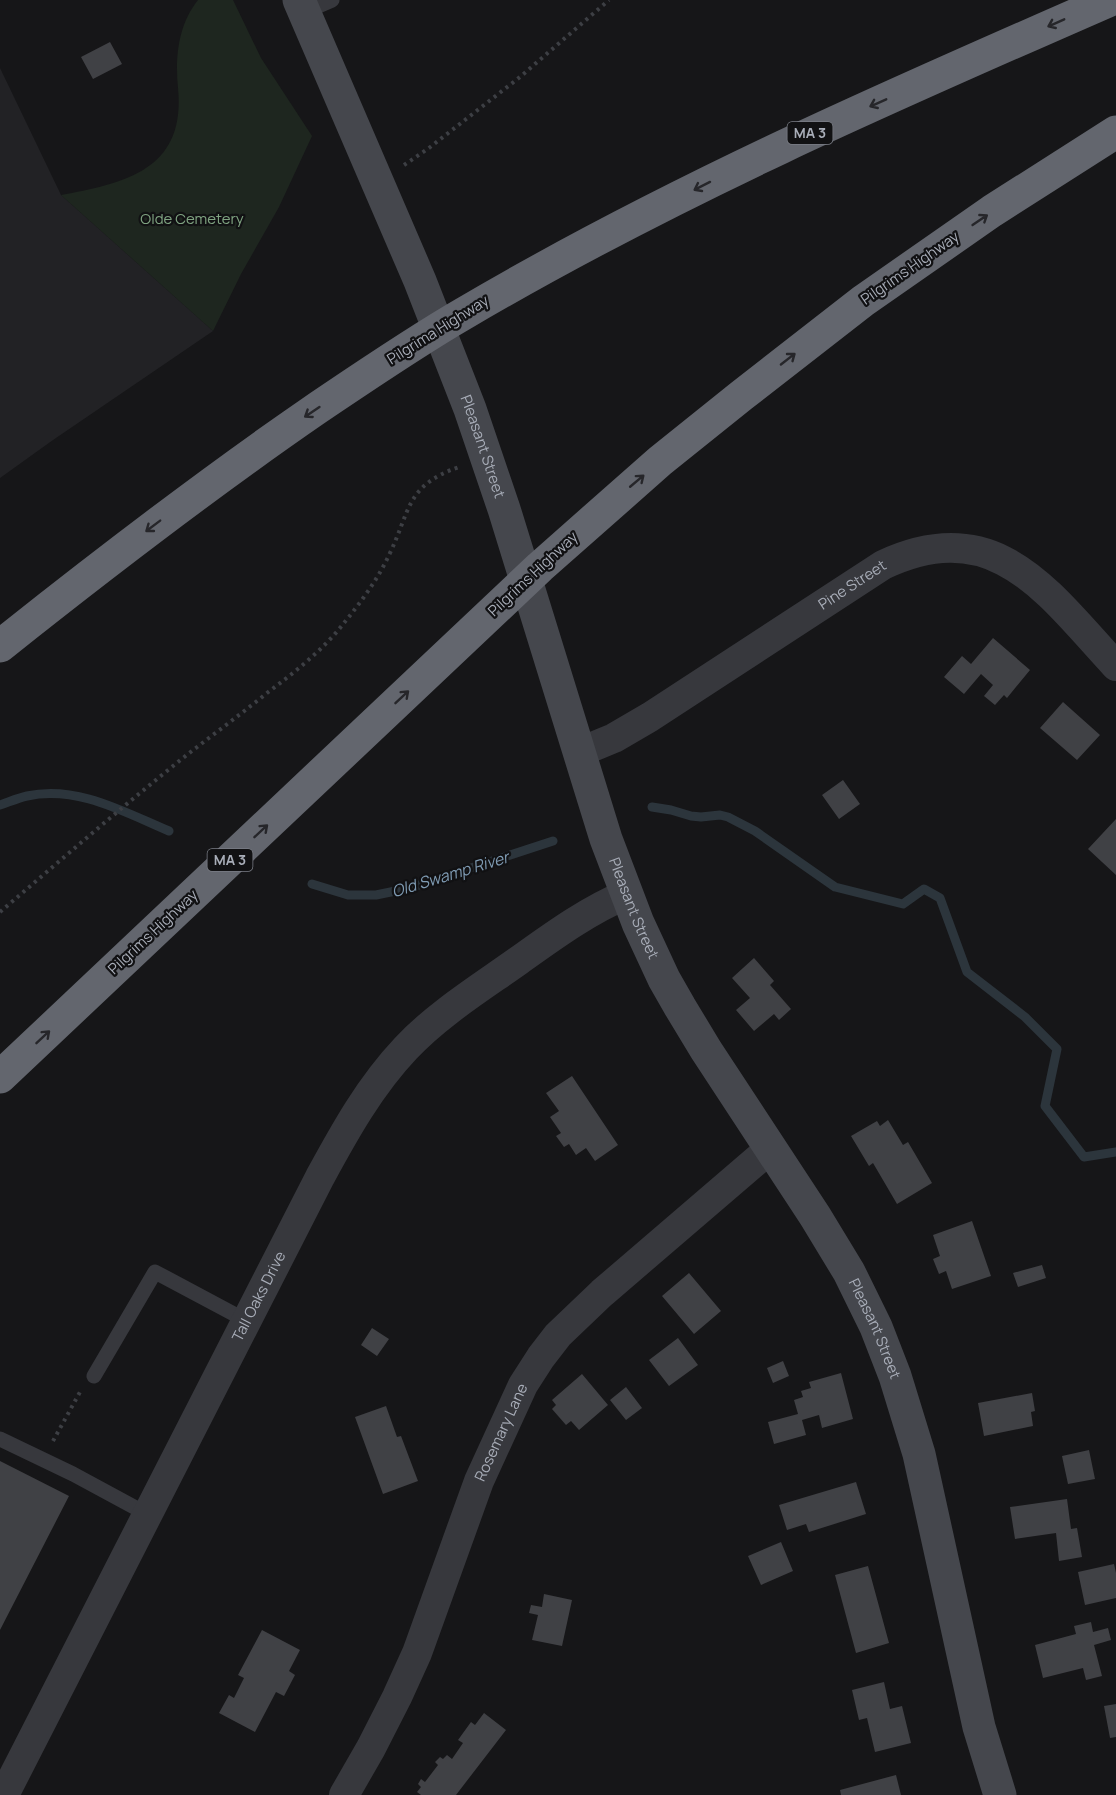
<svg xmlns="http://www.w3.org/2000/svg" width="1116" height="1795" font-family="Manrope,sans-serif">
  <rect width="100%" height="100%" fill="#161618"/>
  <path fill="#222225" d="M 0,68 L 61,195 L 213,331 L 53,440 L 0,478 Z"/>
  <path fill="#1e261f" d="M 198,0 L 233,0 L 261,58 L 312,136 L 279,207 L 241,274 L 213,331 L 61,195 C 125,183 186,170 178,88 C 175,58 178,25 198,0 Z"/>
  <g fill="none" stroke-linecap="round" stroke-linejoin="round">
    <path stroke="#2c353c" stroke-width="9" d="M 0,805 C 9,802 18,798 27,796 C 77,785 124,812 169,831
      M 652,807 L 671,810 L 691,816 L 701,817 L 720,815 L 728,817 L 755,831 L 835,887 L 903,904 L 924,889 L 940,898 L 967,972 L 1025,1017 L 1057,1049 L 1045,1106 L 1084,1157 L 1116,1152
      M 312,884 L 348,895 L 376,895 L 410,888 L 553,841"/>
  </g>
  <path fill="#404145" d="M 110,42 L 122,64 L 93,79 L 81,57 Z
    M 993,638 L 1030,670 L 1007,698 L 1004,695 L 995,705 L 984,696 L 993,685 L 981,674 L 964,694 L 944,677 L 962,656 L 971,664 Z
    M 1063,702 L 1100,735 L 1077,760 L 1040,728 Z
    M 843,780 L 860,804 L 839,819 L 822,795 Z
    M 1116,819 L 1116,875 L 1088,849 Z
    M 754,958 L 774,981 L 770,985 L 791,1009 L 779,1020 L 774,1014 L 754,1031 L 736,1010 L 750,998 L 732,978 Z
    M 572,1076 L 618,1145 L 595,1161 L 586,1148 L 576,1155 L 569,1144 L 564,1147 L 556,1136 L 561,1133 L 550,1117 L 559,1111 L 546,1093 Z
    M 888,1120 L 903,1145 L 908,1142 L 932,1183 L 897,1204 L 873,1163 L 869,1166 L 851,1136 L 877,1121 L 880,1126 Z
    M 972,1221 L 991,1276 L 952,1289 L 946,1271 L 939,1274 L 933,1259 L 940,1256 L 933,1235 Z
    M 1042,1265 L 1046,1278 L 1018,1287 L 1013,1273 Z
    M 689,1273 L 721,1311 L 694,1334 L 662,1296 Z
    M 372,1328 L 389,1339 L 377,1356 L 361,1345 Z
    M 678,1338 L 698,1365 L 669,1386 L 649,1360 Z
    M 783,1361 L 789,1376 L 773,1383 L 767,1368 Z
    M 841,1373 L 853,1419 L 822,1428 L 819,1415 L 802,1420 L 806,1435 L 774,1444 L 768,1422 L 798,1414 L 794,1400 L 803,1397 L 801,1391 L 811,1388 L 809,1382 Z
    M 582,1374 L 608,1405 L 579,1430 L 571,1421 L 566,1425 L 552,1409 L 556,1405 L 552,1400 Z
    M 626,1387 L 642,1408 L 626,1420 L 610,1400 Z
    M 1032,1393 L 1035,1411 L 1031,1412 L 1033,1426 L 984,1436 L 978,1403 Z
    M 386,1406 L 397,1437 L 401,1436 L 418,1481 L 383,1494 L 355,1417 Z
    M 1089,1450 L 1095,1479 L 1068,1484 L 1062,1456 Z
    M 0,1461 L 69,1496 L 0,1630 Z
    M 856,1482 L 866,1514 L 809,1532 L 806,1524 L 787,1530 L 779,1505 Z
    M 1067,1499 L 1071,1529 L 1077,1528 L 1082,1557 L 1059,1561 L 1056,1533 L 1015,1539 L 1010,1507 Z
    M 781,1542 L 793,1571 L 761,1585 L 748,1556 Z
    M 1114,1564 L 1116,1573 L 1116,1598 L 1085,1605 L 1078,1572 Z
    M 868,1566 L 889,1643 L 856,1653 L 835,1575 Z
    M 544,1594 L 572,1600 L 562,1646 L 532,1640 L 538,1615 L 529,1613 L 531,1605 L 542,1607 Z
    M 1091,1622 L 1093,1632 L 1108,1628 L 1111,1640 L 1094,1645 L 1102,1676 L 1086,1680 L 1083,1668 L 1043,1678 L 1035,1645 L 1076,1634 L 1074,1626 Z
    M 262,1630 L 300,1650 L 289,1671 L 295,1675 L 284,1696 L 276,1692 L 255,1732 L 219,1713 L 229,1695 L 234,1698 L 244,1678 L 238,1675 Z
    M 884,1682 L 890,1709 L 902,1706 L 911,1743 L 875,1752 L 867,1718 L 859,1720 L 852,1690 Z
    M 1116,1704 L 1116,1737 L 1110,1738 L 1104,1706 Z
    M 484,1713 L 506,1730 L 456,1795 L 421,1795 L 417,1792 L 421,1787 L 418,1784 L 421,1779 L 425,1782 L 438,1765 L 435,1762 L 440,1757 L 443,1759 L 447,1755 L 452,1759 L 463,1743 L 458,1740 L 471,1722 L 475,1725 Z
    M 896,1775 L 901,1795 L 841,1795 L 840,1790 Z"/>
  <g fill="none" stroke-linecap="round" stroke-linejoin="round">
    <path stroke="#3d3f44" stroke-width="4" stroke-dasharray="3 4.5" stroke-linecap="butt" d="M 404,165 L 429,148 L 520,77 L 609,0
      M 0,912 C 62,859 124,805 188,754 C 214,734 241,714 267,693 C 295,672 323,650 344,623 C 361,602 378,579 389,555 C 411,510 405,486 459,467
      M 53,1441 L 80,1392"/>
    <path stroke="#37383d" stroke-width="15" d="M 304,12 L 332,0
      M 94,1376 L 155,1272 L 247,1321
      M 0,1439 L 73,1474 L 147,1514"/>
    <g stroke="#37383d" stroke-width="30">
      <path id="s1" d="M 580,752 L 614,738 L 650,717 L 883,565 C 996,512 1047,592 1116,666"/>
      <path id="s2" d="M 4,1795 L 320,1177 C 345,1131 370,1086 406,1048 C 438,1014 480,988 518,961 C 553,936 587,911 627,894"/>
      <path id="s3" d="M 344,1795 L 371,1748 L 397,1697 L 417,1653 L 479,1481 L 523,1385 L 541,1357 L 558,1335 L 602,1293 L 771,1148"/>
    </g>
    <path stroke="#45474d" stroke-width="33" id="s4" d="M 299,0 L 420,281 L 470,409 L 504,509 L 606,839 L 638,923 L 664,979 L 680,1007 L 706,1050 L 815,1216 L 849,1272 L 876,1327 L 895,1376 L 919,1454 L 979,1727 L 1000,1795"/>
    <path stroke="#63666e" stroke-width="33" d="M 0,646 C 103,564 207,484 316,409 C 365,376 413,343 463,314 C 670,192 890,96 1110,0
      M 0,1077 L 540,567 L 660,461 L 741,396 L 863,301 L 992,211 L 1116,132"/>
  </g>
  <defs><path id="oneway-shaft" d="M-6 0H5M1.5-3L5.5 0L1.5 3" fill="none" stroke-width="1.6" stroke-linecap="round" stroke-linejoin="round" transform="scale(1.5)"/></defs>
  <g stroke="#26262a">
    <use href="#oneway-shaft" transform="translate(1056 23) rotate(156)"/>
    <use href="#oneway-shaft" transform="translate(878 103) rotate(156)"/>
    <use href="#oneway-shaft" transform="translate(702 186) rotate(153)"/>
    <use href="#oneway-shaft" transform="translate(980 220) rotate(-34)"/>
    <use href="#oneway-shaft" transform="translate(788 359) rotate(-38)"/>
    <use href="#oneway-shaft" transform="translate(312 412) rotate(146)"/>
    <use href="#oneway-shaft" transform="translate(637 481) rotate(-40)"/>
    <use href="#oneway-shaft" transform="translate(153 526) rotate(143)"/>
    <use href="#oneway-shaft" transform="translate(402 697) rotate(-43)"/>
    <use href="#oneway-shaft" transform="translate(261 831) rotate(-43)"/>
    <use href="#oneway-shaft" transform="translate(43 1037) rotate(-43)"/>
  </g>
  <g text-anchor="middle" stroke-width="4.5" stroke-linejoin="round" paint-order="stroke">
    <g fill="#111113" stroke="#7b7e86" stroke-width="1.5">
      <rect x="787.5" y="122" width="45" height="22" rx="4.5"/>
      <rect x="207.5" y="849" width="45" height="22" rx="4.5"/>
    </g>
    <g font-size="14" font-weight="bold" fill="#a8adb8">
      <text x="810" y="138">MA 3</text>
      <text x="230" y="865">MA 3</text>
    </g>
    <g font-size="15" fill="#7fa381" stroke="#111113">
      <text x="192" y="224">Olde Cemetery</text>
    </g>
    <g font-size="15" fill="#a8adb8" stroke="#111113">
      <text transform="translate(910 268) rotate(-35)" y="5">Pilgrims Highway</text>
      <text transform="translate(438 330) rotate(-32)" y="5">Pilgrima Highway</text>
      <text dy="5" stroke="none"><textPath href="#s4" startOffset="483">Pleasant Street</textPath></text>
      <text transform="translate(533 574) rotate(-43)" y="5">Pilgrims Highway</text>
      <text dy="5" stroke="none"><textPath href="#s1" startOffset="320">Pine Street</textPath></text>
      <text dy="5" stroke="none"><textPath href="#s4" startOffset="969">Pleasant Street</textPath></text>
      <text transform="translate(153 932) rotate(-43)" y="5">Pilgrims Highway</text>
      <text dy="5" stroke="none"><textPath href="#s2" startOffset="560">Tall Oaks Drive</textPath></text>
      <text dy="5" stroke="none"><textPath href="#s4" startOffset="1455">Pleasant Street</textPath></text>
      <text dy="5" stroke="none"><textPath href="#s3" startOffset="396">Rosemary Lane</textPath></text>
    </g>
    <g font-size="16" font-style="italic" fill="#7f9bb3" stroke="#111113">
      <text transform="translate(450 874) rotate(-17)" y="6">Old Swamp River</text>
    </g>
  </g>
</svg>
